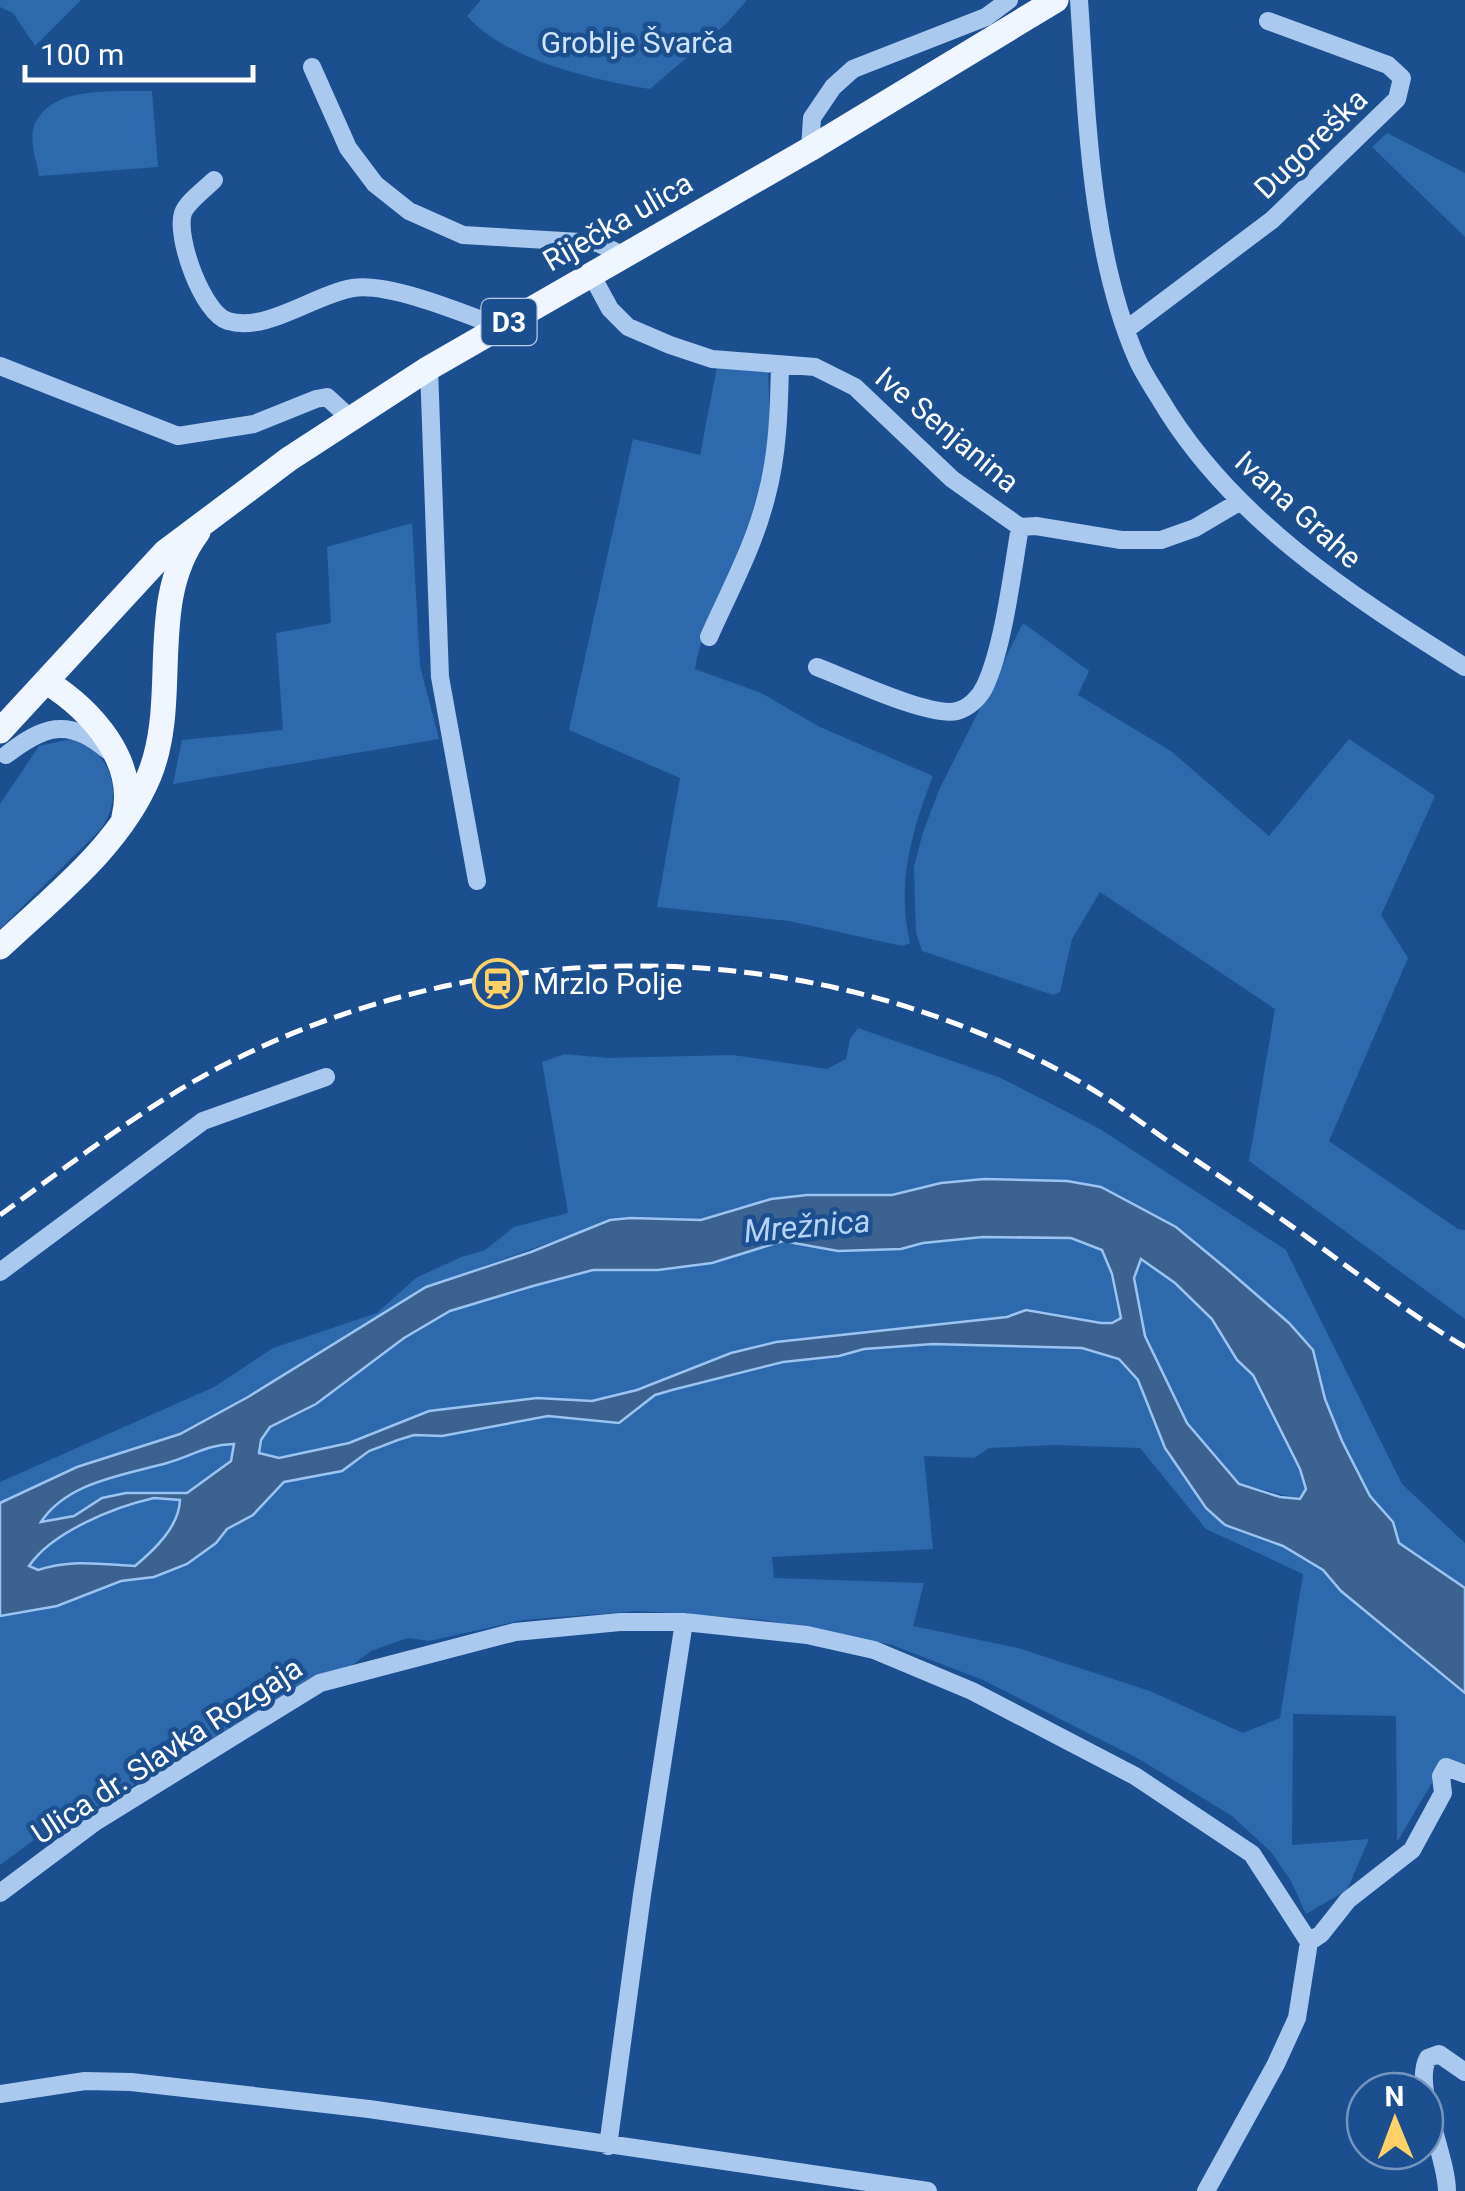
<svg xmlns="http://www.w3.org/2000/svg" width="1465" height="2191" font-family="Roboto,sans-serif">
  <rect width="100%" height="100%" fill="#1b4f8f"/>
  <path fill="#2e69ad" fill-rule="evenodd" d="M 0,0 L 81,0 L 35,46 L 13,13 L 0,7 Z
    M 481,0 L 747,0 L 727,23 L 650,89 C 594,80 505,60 467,16 Z
    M 152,91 L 158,167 L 39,176 C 37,163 30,143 33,130 C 45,84 116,92 152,91 Z
    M 1387,133 L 1465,173 L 1465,237 L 1372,147 Z
    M 717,367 L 768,372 C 771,424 770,476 752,526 C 735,576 704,615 695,669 L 761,693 L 820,727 L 933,776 C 912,830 896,885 910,943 L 902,946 L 789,921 L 657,907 L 680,778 L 569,730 L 633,439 L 700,455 Z
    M 412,523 L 420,666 L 439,739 L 173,784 L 182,740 L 283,730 L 276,633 L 331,623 L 327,547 Z
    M 1023,623 L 1089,671 L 1078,695 L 1171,751 L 1269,836 L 1349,739 L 1435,796 L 1381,915 L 1408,958 L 1329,1141 L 1458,1229 L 1465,1230 L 1465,1319 L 1249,1161 L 1275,1009 L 1100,892 L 1072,939 L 1060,992 L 1053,995 L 922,951 L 916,933 L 914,867 L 923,832 L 939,790 Z
    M 76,738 C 112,756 124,794 102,828 L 0,929 L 0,804 L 39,746 Z
    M 858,1028 L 1001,1078 L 1100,1129 L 1286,1250 L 1402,1484 L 1465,1543 L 1465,1588 L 1399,1543 L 1393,1522 L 1370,1496 L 1342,1441 L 1325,1399 L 1313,1350 L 1289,1323 L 1175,1227 L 1101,1187 L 1036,1179 L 941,1183 L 892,1195 L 807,1195 L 738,1207 L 701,1220 L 630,1218 L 582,1231 L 426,1287 L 248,1397 L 180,1434 L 77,1467 L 0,1503 L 0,1482 L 214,1387 L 273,1348 L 377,1313 L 416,1278 L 461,1257 L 485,1250 L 514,1227 L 568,1213 L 542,1062 L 565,1054 L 607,1058 L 733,1055 L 827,1069 L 846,1059 L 850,1039 Z
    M 983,1237 L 1071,1238 L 1102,1250 C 1112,1272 1114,1294 1121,1318 L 1112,1324 L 1101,1323 L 1026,1310 L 1008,1317 L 776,1342 L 731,1353 L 637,1390 L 592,1401 L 537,1398 L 429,1411 L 349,1443 L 279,1458 L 258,1454 L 261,1440 L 270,1427 L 316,1404 L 404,1338 L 450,1311 L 533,1286 L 593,1270 L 658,1270 L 712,1263 L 783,1241 L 838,1251 L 901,1249 L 923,1243 Z
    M 1141,1259 L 1175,1283 L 1212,1319 L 1237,1360 L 1253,1375 L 1300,1469 L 1307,1489 L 1300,1499 L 1239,1484 L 1187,1423 L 1145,1336 L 1134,1278 Z
    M 959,1343 L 1082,1348 L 1119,1359 L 1138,1380 L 1180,1469 L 1206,1508 L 1224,1525 L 1283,1546 L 1323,1570 L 1341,1591 L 1465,1693 L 1465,1763 L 1436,1776 L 1397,1842 L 1396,1716 L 1293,1714 L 1292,1845 L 1369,1839 L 1347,1890 L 1306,1914 L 1291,1881 L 1271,1852 L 1232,1816 L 1139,1759 L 983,1680 L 892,1645 L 764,1620 L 690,1614 L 637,1611 L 523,1620 L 429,1641 L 408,1638 L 371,1651 L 343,1672 L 281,1698 L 61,1828 L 57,1823 L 0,1865 L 0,1616 L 57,1606 L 121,1581 L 154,1577 L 187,1564 L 216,1543 L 227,1529 L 253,1515 L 284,1482 L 342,1471 L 369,1451 L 398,1440 L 414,1435 L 442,1436 L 548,1416 L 619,1423 L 656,1395 L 783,1362 L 839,1356 L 864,1349 ZM 1055,1445 L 1140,1448 L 1206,1529 L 1303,1574 L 1280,1718 L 1243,1733 L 1150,1691 L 1018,1648 L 913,1626 L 924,1583 L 774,1578 L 772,1557 L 933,1549 L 924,1456 L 974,1458 L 989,1448 Z
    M 234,1444 L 231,1461 L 187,1493 L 126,1493 L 102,1498 L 74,1516 L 40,1522 C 69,1483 122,1476 166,1463 C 194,1456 202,1446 234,1444 Z
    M 154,1498 L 181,1500 C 177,1528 155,1549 135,1566 C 100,1564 71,1559 38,1570 L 28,1566 C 56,1530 110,1508 154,1498 Z"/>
  <path fill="#3c6290" stroke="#9cc4f0" stroke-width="2.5" fill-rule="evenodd" d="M 984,1179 L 1067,1181 L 1101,1187 L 1176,1227 L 1228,1270 L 1289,1323 L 1313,1350 L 1325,1399 L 1342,1441 L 1370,1496 L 1393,1522 L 1399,1543 L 1465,1588 L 1465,1693 L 1341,1591 L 1323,1570 L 1283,1546 L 1225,1525 L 1206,1508 L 1165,1448 L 1138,1380 L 1119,1359 L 1082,1348 L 933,1344 L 864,1349 L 839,1356 L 783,1362 L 672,1390 L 655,1395 L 619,1423 L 548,1416 L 442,1436 L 414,1435 L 398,1440 L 369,1451 L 342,1471 L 284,1482 L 253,1515 L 227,1529 L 216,1543 L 187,1564 L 154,1577 L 121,1581 L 57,1606 L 0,1616 L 0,1503 L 77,1467 L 180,1434 L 248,1397 L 426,1287 L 531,1252 L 610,1220 L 630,1218 L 701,1220 L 771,1199 L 807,1195 L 892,1195 L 941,1183 ZM 983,1237 L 1071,1238 L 1102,1250 L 1112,1274 L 1121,1318 L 1112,1323 L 1101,1323 L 1026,1310 L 1007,1317 L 776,1342 L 731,1353 L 637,1390 L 592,1401 L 537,1398 L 429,1411 L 349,1443 L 279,1458 L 259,1453 L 261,1440 L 270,1427 L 316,1404 L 404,1338 L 450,1311 L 533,1286 L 593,1270 L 658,1270 L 712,1263 L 783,1241 L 838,1251 L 901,1249 L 923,1243 ZM 1141,1259 L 1175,1283 L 1212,1319 L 1237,1360 L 1253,1375 L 1300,1469 L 1306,1489 L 1300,1499 L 1280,1497 L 1239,1484 L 1187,1423 L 1145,1336 L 1134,1278 ZM 234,1444 L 231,1461 L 187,1493 L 126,1493 L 102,1498 L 74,1516 L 41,1522 C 67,1482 124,1475 167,1463 C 193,1456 204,1445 234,1444 ZM 154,1498 L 180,1500 C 179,1527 154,1550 135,1566 C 100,1564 72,1559 38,1570 L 29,1566 C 52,1532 114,1507 154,1498 Z"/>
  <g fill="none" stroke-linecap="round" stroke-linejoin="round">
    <path stroke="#a9c9ee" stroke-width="18" d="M 1079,0 C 1087,117 1090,251 1137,359 C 1143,373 1152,386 1160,399 C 1230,518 1350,595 1465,667
      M 312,67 L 348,148 L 375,184 L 409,211 L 463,235 L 598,243 L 624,256
      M 810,149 L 812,118 L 833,87 L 853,69 L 986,17 L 1009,0
      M 214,180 C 205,189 187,202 183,213 C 175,237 203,314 228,321 C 266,333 315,294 353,288 C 389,282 465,314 500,327
      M 591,274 L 610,309 L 628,327 L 670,345 L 712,359 L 815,367 L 855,387 L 952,479 L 1020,527 L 1036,526 L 1121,540 L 1161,540 L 1195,528 L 1239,502
      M 1127,329 L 1272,220 L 1397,99 L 1402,78 L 1388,65 L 1268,21
      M 0,366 L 178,436 L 254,424 L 316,399 L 327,397 L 350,418
      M 429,368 L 440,677 L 477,881
      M 709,637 C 729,592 754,546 766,498 C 778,454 779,410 780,365
      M 817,667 C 846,678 930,718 957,711 C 969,708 980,697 985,686 C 1004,645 1012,573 1020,527
      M 6,755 C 42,727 68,716 107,750
      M 0,1272 L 203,1121 L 326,1077
      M 0,1893 L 95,1822 L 320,1683 L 515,1632 L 620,1622 L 684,1622 L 807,1635 L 874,1650 L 972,1691 L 1135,1776 L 1252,1854 L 1309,1942 L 1297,2018 L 1276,2064 L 1206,2191
      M 1309,1942 L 1321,1934 L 1348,1900 L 1412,1850 L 1443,1793 L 1441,1776 L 1446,1767 L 1465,1774
      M 0,2094 L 85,2081 L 131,2082 L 369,2109 L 928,2191
      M 608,2146 L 642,1895 L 684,1622
      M 1447,2191 C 1447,2156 1412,2086 1428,2058 L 1439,2054 L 1465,2072"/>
    <path stroke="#f0f6ff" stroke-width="25" d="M 47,682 C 91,710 138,761 124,817
      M 0,731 L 165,552 L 289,459 L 429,368 L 810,149 L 1056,0
      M 0,947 C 54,896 120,846 149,776 C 181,699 145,602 198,532"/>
    <path stroke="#fff" stroke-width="5" stroke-dasharray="18 8" stroke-linecap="butt" d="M 0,1215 C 79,1158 157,1096 246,1054 C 507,929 820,937 1073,1078 C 1107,1097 1138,1120 1169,1142 C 1212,1171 1255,1200 1297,1230 C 1353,1270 1406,1312 1465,1347"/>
  </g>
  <defs>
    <symbol id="station-ring" viewBox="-11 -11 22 22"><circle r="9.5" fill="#1b4f8f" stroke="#ffd166" stroke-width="1.5"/><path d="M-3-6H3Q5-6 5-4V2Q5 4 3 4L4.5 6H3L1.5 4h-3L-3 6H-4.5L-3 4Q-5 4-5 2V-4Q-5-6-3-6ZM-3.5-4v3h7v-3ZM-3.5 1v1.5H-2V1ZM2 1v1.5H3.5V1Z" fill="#ffd166"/></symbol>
  </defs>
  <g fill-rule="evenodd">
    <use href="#station-ring" x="470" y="956" width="55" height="55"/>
  </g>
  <g text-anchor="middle" stroke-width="9" stroke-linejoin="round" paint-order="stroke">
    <rect fill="#1b4f8f" stroke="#bbcadd" stroke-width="2.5" x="481.5" y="299" width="55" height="46" rx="8"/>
    <g font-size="28" font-weight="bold" fill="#fff">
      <text x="509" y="332">D3</text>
    </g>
    <g font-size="30" fill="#cfe3fa" stroke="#1b4f8f">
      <text x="637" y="53">Groblje Švarča</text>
    </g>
    <g font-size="30" fill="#fff" stroke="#1b4f8f">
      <text transform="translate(1311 144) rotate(-44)" y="10">Dugoreška</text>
      <text transform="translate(618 222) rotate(-30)" y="10">Riječka ulica</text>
      <text transform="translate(947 430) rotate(40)" y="10">Ive Senjanina</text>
      <text transform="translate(1298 510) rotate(42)" y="10">Ivana Grahe</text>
      <text transform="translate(167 1751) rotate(-33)" y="10">Ulica dr. Slavka Rozgaja</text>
    </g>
    <g font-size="30" fill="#fff" stroke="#1b4f8f" text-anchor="start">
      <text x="533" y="994">Mrzlo Polje</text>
    </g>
    <g font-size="32" font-style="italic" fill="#b5d3f5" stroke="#1b4f8f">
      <text transform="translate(807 1226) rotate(-5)" y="11">Mrežnica</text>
    </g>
  </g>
  <g transform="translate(1395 2121) rotate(359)"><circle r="48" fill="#1b4f8f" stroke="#7695bc" stroke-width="2.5"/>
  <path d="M0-8L18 38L0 25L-18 38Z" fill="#ffd166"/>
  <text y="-15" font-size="28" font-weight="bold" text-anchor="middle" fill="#ffffff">N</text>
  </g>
  <path d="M25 65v15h228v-15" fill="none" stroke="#ffffff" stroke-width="5"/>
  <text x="40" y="65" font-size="30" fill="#ffffff" stroke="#1b4f8f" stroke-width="8" paint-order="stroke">100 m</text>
</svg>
